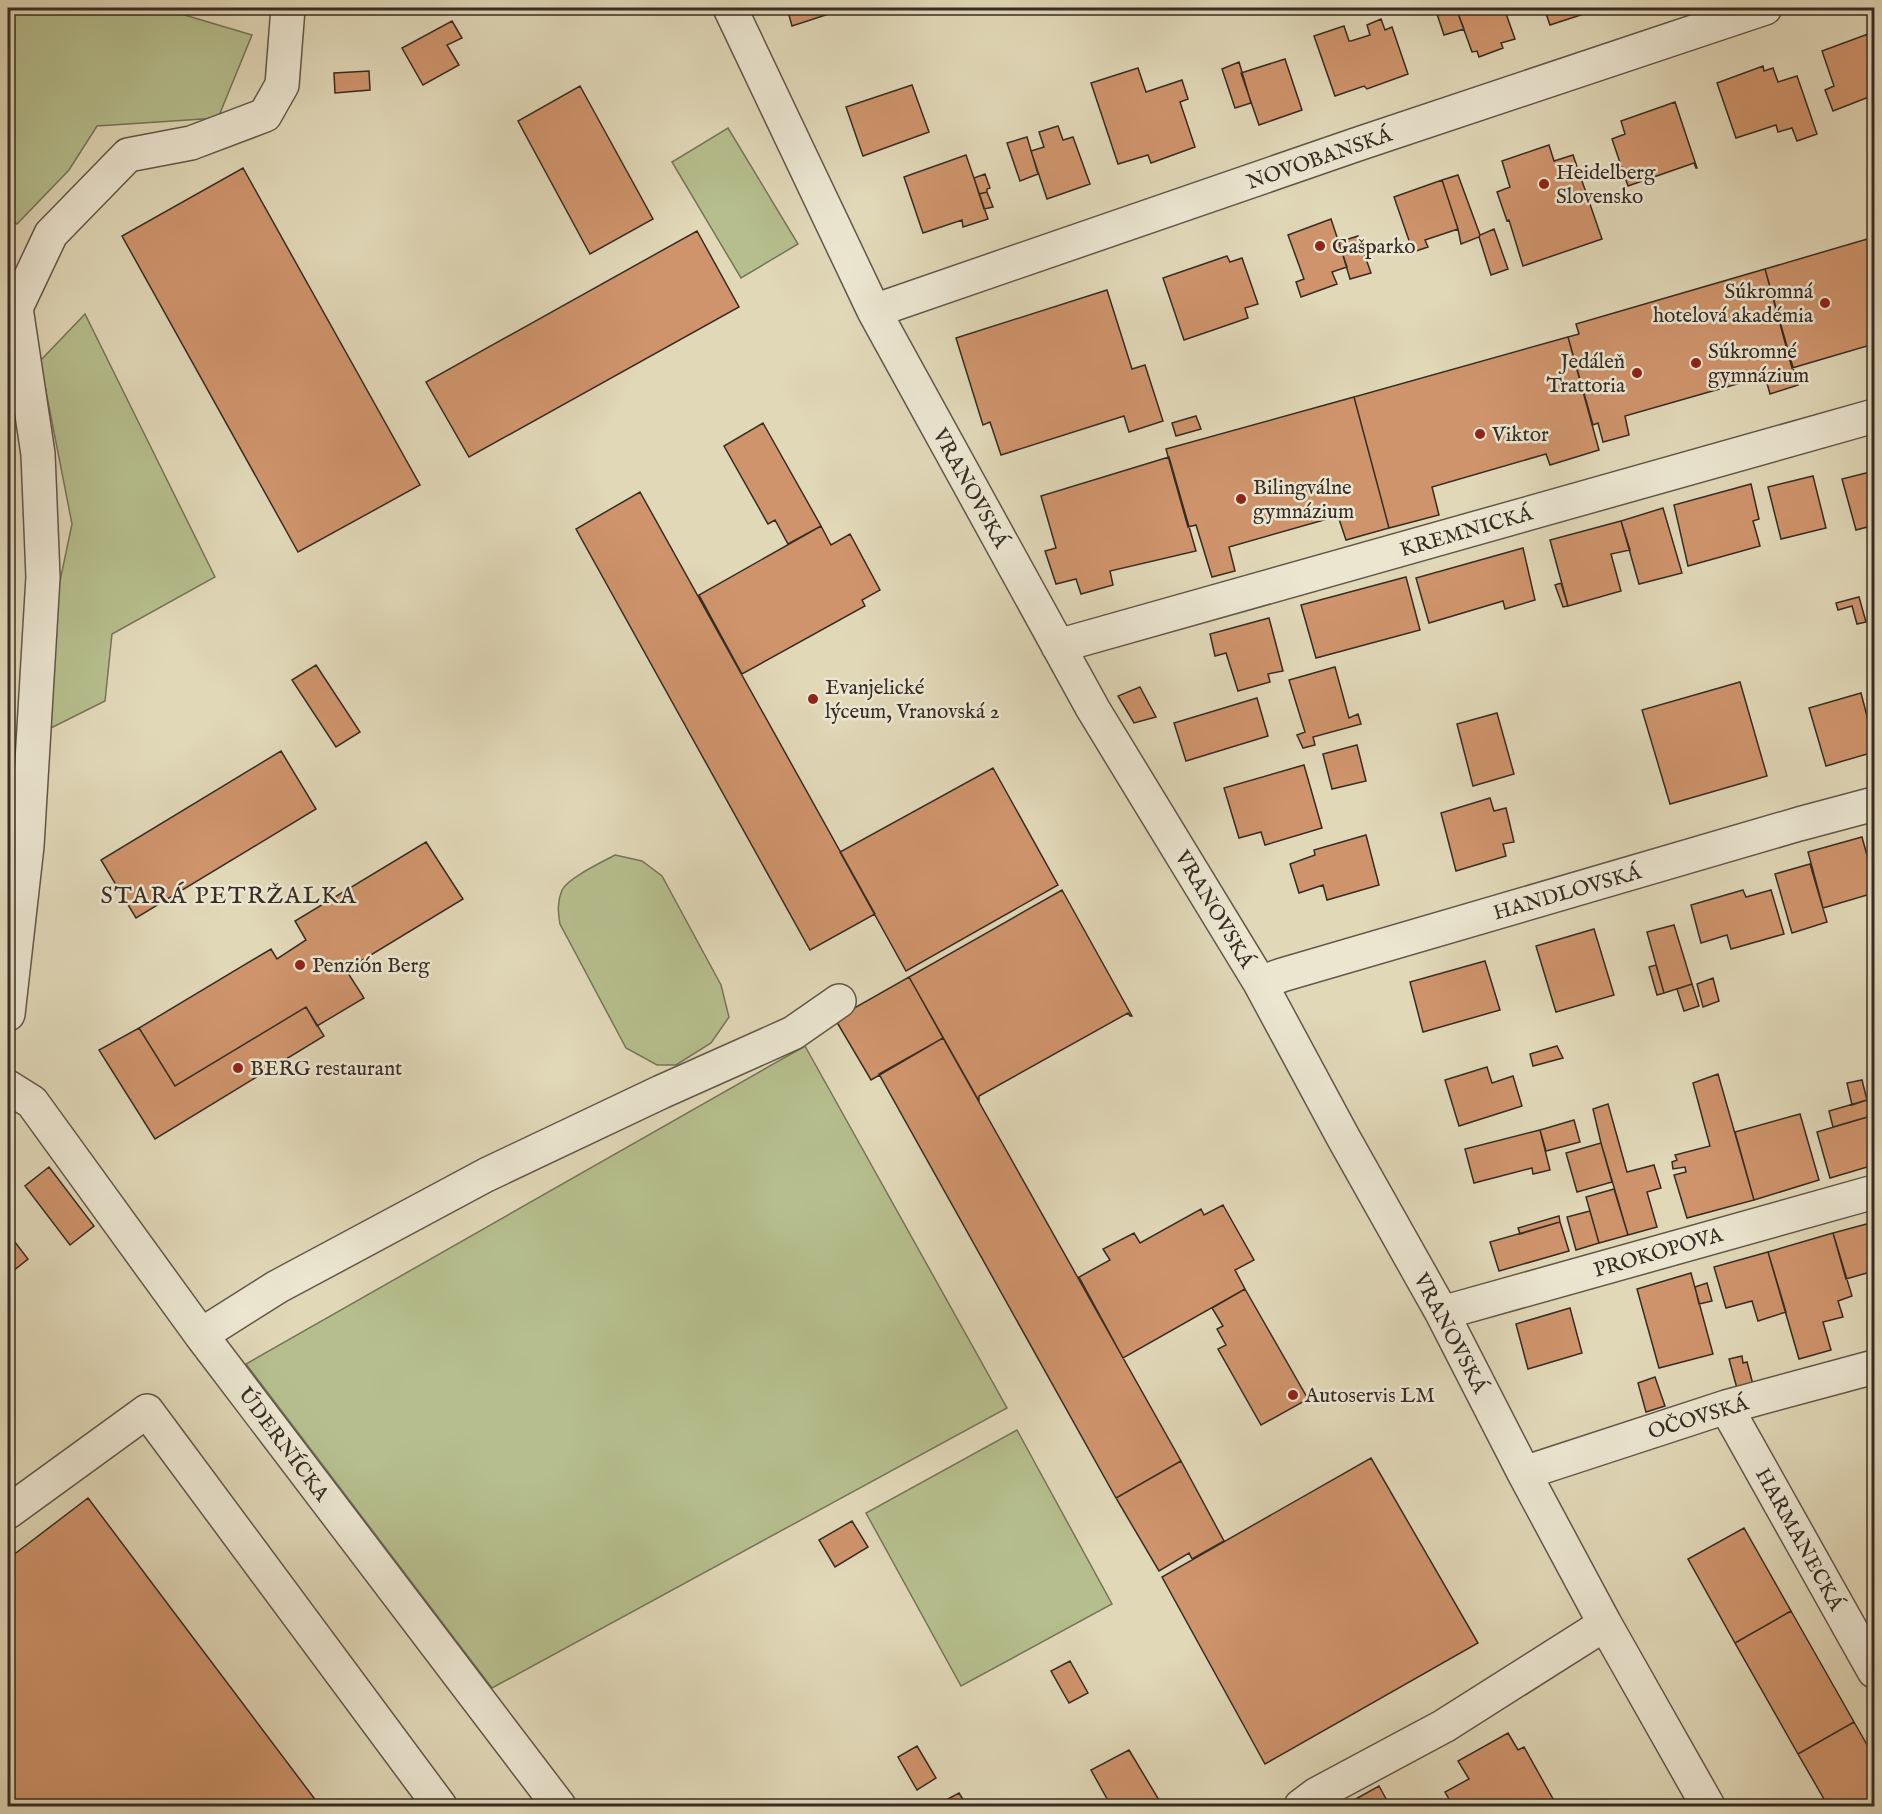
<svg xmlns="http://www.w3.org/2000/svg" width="1882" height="1814" font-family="'IM FELL English',serif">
  <rect width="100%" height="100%" fill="#e1d8b8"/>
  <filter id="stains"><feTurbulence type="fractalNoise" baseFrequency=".00333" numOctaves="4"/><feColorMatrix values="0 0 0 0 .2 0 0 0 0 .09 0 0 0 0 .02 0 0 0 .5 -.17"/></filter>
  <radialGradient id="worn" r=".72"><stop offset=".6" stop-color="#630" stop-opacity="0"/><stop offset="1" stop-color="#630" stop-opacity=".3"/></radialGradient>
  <path fill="#b6be8d" stroke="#767558" stroke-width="1.5" d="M 8,8 L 161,8 L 252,35 L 218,118 L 97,126 L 69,170 L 17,224 L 8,219 Z
    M 728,128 L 798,244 L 741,278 L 672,162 Z
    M 85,314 L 215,577 L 112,634 L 105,701 L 51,728 L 53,614 L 72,524 L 40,361 Z
    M 615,855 L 642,861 L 662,876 L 721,985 L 729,1017 L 711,1043 L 676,1065 L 657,1065 L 626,1048 L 560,924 C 558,912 557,902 562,890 C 568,878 602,862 615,855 Z
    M 805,1046 L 1007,1408 L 492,1688 L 246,1364 Z
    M 1017,1430 L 1112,1604 L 961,1686 L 866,1513 Z"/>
  <path fill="#cf946c" stroke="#372c24" stroke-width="1.5" d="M 787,8 L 847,8 L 792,26 Z
    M 1435,8 L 1456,8 L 1464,29 L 1444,35 Z
    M 1456,8 L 1504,8 L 1515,39 L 1501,43 L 1503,48 L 1479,57 L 1477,51 L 1472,52 Z
    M 1544,8 L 1602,8 L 1550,25 Z
    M 1381,19 L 1385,30 L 1392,27 L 1408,74 L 1367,89 L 1364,86 L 1335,96 L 1314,36 L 1344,26 L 1349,41 L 1351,41 L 1370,35 L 1367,25 Z
    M 452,21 L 462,38 L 447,45 L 459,65 L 423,85 L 402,48 Z
    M 1868,34 L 1874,53 L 1874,95 L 1833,111 L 1825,90 L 1834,86 L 1822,51 Z
    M 1285,59 L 1302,110 L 1259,125 L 1241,73 Z
    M 1239,62 L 1251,103 L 1235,108 L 1222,69 Z
    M 1763,66 L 1764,71 L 1773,68 L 1778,82 L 1797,76 L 1817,134 L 1797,141 L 1792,128 L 1778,132 L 1776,125 L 1736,138 L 1717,83 Z
    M 1138,68 L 1146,92 L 1182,80 L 1188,99 L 1180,102 L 1195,147 L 1151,163 L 1148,155 L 1118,164 L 1091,83 Z
    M 369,71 L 370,90 L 335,93 L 334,73 Z
    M 912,85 L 929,132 L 863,156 L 846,107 Z
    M 580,86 L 653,219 L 590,254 L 518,121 Z
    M 1675,102 L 1697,168 L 1696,168 L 1694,163 L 1628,186 L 1612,139 L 1625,134 L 1621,121 Z
    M 1058,126 L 1063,140 L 1073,137 L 1090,184 L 1047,199 L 1031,151 L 1044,147 L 1039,132 Z
    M 1027,137 L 1038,174 L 1020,181 L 1007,143 Z
    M 1549,145 L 1554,161 L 1573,155 L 1602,239 L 1523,266 L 1509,220 L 1507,221 L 1497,192 L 1510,187 L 1502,161 Z
    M 966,155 L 988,219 L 963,227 L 962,220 L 923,233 L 904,177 Z
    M 243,168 L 420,485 L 298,552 L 122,236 Z
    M 985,174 L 990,188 L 987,189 L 987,192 L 979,194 L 974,178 Z
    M 1458,175 L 1480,235 L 1479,237 L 1461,244 L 1458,229 L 1442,180 Z
    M 1442,180 L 1458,229 L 1425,240 L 1428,247 L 1413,252 L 1394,197 Z
    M 987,192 L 993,207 L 984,209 L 979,194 Z
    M 1331,219 L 1347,267 L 1332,272 L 1337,284 L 1301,297 L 1296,282 L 1304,279 L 1288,235 Z
    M 1494,229 L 1508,269 L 1491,275 L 1479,237 L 1480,235 Z
    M 697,231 L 739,307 L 469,457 L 426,382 Z
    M 1358,236 L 1371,273 L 1350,279 L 1339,242 Z
    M 1874,237 L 1874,344 L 1792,368 L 1765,269 Z
    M 1227,256 L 1230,262 L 1242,258 L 1258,304 L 1245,308 L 1248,318 L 1184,340 L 1163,278 Z
    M 1765,269 L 1798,385 L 1770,394 L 1765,376 L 1625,416 L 1629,435 L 1603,442 L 1598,423 L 1593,425 L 1568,337 L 1579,334 L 1576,324 Z
    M 1107,290 L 1132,369 L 1145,365 L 1163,421 L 1129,432 L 1124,416 L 1001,455 L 990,422 L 983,425 L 956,338 Z
    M 1568,337 L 1599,450 L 1550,465 L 1546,454 L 1432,487 L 1439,515 L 1389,528 L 1354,397 Z
    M 1354,397 L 1389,528 L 1346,540 L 1338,516 L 1229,547 L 1235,571 L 1212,577 L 1196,525 L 1188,527 L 1166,449 Z
    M 1196,416 L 1201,429 L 1176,436 L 1172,423 Z
    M 763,423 L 821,526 L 788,544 L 775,520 L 768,524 L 724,446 Z
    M 1169,457 L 1196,551 L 1110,571 L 1113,585 L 1081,594 L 1076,579 L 1056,584 L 1045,551 L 1056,548 L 1041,496 Z
    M 1874,471 L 1874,530 L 1873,530 L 1871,526 L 1856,530 L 1842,479 Z
    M 1813,476 L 1826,528 L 1781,539 L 1768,487 Z
    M 1751,484 L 1759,519 L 1753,521 L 1760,546 L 1688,566 L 1674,505 Z
    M 640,492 L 875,914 L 810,950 L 576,529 Z
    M 1663,508 L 1682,573 L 1639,584 L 1621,521 Z
    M 1621,521 L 1630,550 L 1611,554 L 1621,591 L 1568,606 L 1550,540 Z
    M 821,526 L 831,545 L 850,534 L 880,590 L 862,600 L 865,606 L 742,674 L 699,595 Z
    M 1523,548 L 1535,600 L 1505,609 L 1503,601 L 1429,623 L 1416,578 Z
    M 1406,577 L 1420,630 L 1316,658 L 1301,605 Z
    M 1561,583 L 1568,606 L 1563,607 L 1555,585 Z
    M 1859,597 L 1866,622 L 1857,624 L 1852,606 L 1838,610 L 1836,603 Z
    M 1269,618 L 1283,671 L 1268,674 L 1270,682 L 1238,691 L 1226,653 L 1215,656 L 1210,634 Z
    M 316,665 L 360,732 L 336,747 L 292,680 Z
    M 1335,667 L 1349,718 L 1358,714 L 1361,724 L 1313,737 L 1315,745 L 1303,748 L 1297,735 L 1305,732 L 1289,680 Z
    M 1740,682 L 1767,776 L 1670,804 L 1642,710 Z
    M 1140,687 L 1156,717 L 1134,723 L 1118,696 Z
    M 1861,693 L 1874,743 L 1874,752 L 1826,766 L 1809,708 Z
    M 1257,698 L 1268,736 L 1186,761 L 1174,723 Z
    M 1497,713 L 1514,774 L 1473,786 L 1457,724 Z
    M 1357,745 L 1366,781 L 1332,789 L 1323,754 Z
    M 281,751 L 316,809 L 136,918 L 101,860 Z
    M 1304,765 L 1322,828 L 1265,845 L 1261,832 L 1239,838 L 1224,788 Z
    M 993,768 L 1058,885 L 906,971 L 840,852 Z
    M 1490,798 L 1494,811 L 1506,808 L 1514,842 L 1503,844 L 1506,856 L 1456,871 L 1441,813 Z
    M 1366,835 L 1379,885 L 1327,900 L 1323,885 L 1299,893 L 1290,864 L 1315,855 L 1314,850 Z
    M 1862,837 L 1874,881 L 1874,893 L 1823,908 L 1808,852 Z
    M 426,842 L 463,899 L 346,970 L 364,998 L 317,1026 L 306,1007 L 175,1086 L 139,1028 L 271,949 L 277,959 L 306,940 L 295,921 Z
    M 1810,864 L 1827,922 L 1792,933 L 1775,874 Z
    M 1062,890 L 1132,1016 L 1130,1016 L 1128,1013 L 979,1096 L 979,1101 L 909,977 Z
    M 1743,890 L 1746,897 L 1771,890 L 1784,934 L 1731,949 L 1727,935 L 1701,943 L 1691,905 Z
    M 1674,925 L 1692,984 L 1664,993 L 1647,932 Z
    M 1594,929 L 1614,995 L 1556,1012 L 1536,946 Z
    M 1485,961 L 1500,1010 L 1423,1032 L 1410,982 Z
    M 1656,965 L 1664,993 L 1657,995 L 1649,967 Z
    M 909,977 L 943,1038 L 871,1080 L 835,1019 Z
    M 1713,978 L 1719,1001 L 1703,1007 L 1697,984 Z
    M 1692,984 L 1699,1006 L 1684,1011 L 1677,989 Z
    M 306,1007 L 324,1036 L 155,1139 L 99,1050 L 139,1028 L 175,1086 Z
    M 943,1038 L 1181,1461 L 1116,1498 L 879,1074 Z
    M 1557,1046 L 1563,1058 L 1533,1066 L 1530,1054 Z
    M 1487,1067 L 1492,1083 L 1513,1076 L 1522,1106 L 1459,1126 L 1445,1080 Z
    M 1718,1074 L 1754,1200 L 1687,1218 L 1674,1175 L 1686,1172 L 1685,1167 L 1673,1169 L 1672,1162 L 1677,1160 L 1675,1155 L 1710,1146 L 1693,1083 Z
    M 1862,1080 L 1867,1100 L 1852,1105 L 1847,1083 Z
    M 1867,1100 L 1871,1116 L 1833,1127 L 1829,1111 Z
    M 1608,1104 L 1627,1172 L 1654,1165 L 1661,1188 L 1647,1192 L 1657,1227 L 1628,1235 L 1601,1143 L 1593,1109 Z
    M 1800,1114 L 1819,1180 L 1754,1200 L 1735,1132 Z
    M 1871,1116 L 1874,1128 L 1874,1165 L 1830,1178 L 1817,1132 Z
    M 1574,1120 L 1580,1142 L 1546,1151 L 1540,1130 Z
    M 1540,1130 L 1550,1170 L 1533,1174 L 1532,1168 L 1474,1183 L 1465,1149 Z
    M 1601,1143 L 1612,1182 L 1577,1192 L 1566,1153 Z
    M 49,1167 L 94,1226 L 70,1245 L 25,1186 Z
    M 1614,1189 L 1628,1235 L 1599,1243 L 1586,1197 Z
    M 1223,1205 L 1254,1260 L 1235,1270 L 1245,1289 L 1123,1358 L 1079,1277 L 1110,1260 L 1103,1249 L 1134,1233 L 1140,1243 L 1201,1209 L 1204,1215 Z
    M 1590,1211 L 1599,1243 L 1576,1250 L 1567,1217 Z
    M 1559,1216 L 1560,1222 L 1520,1234 L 1518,1228 Z
    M 1560,1222 L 1569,1251 L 1499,1271 L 1490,1242 Z
    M 1874,1222 L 1874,1271 L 1846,1279 L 1833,1233 Z
    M 8,1233 L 28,1259 L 8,1275 Z
    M 1833,1233 L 1852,1296 L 1838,1301 L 1843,1317 L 1823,1322 L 1831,1350 L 1799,1359 L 1768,1252 Z
    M 1768,1252 L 1786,1312 L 1758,1321 L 1752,1301 L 1726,1308 L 1714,1267 Z
    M 1691,1273 L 1713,1354 L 1659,1368 L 1637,1289 Z
    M 1707,1283 L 1712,1301 L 1699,1304 L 1695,1287 Z
    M 1245,1289 L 1308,1399 L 1261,1425 L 1218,1349 L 1226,1345 L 1217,1329 L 1223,1326 L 1212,1308 Z
    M 1570,1308 L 1582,1353 L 1528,1369 L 1516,1324 Z
    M 1742,1356 L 1743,1363 L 1747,1362 L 1754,1388 L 1738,1392 L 1729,1359 Z
    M 1655,1377 L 1665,1406 L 1646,1412 L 1638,1383 Z
    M 1371,1458 L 1478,1643 L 1265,1764 L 1162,1577 Z
    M 1181,1461 L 1224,1541 L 1192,1559 L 1189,1553 L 1159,1571 L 1116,1498 Z
    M 88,1498 L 173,1611 L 320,1806 L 8,1806 L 8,1559 Z
    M 852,1521 L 868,1547 L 835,1567 L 819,1540 Z
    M 1744,1528 L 1791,1611 L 1735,1643 L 1688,1559 Z
    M 1791,1611 L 1854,1722 L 1798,1754 L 1735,1643 Z
    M 1070,1661 L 1088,1693 L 1069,1703 L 1051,1671 Z
    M 1854,1722 L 1874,1757 L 1874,1806 L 1828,1806 L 1798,1754 Z
    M 1508,1733 L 1518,1750 L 1524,1747 L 1557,1806 L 1453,1806 L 1445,1792 L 1469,1779 L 1458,1761 Z
    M 917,1746 L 936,1778 L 917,1790 L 898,1757 Z
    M 1129,1750 L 1159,1800 L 1147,1806 L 1111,1806 L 1091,1770 Z
    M 1379,1786 L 1390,1806 L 1343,1806 Z
    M 959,1793 L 967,1806 L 935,1806 Z"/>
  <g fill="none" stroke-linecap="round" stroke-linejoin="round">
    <defs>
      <path id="minor" d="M 730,8 L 874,311 L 1093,709 L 1260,983 L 1343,1137 L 1442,1313 L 1524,1473 L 1605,1624 L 1708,1806
        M 874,311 L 1361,143 L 1765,8
        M 1058,646 L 1874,416
        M 1260,983 L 1282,975 L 1799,824 L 1874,804
        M 8,1014 L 27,846 L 43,577 L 38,454 L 16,308 L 51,234 L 128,155 L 191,143 L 265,115 L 282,85 L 288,8
        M 8,1087 L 32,1102 L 201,1335 L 559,1806
        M 1442,1313 L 1874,1192
        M 201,1335 L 277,1287 L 486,1175 L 661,1092 L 793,1033 L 839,1001
        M 1726,1407 L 1874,1671
        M 1524,1473 L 1726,1407 L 1874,1367
        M 8,1512 L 147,1411 L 440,1806
        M 1301,1806 L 1317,1794 L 1444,1726 L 1605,1624"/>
    </defs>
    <use href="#minor" stroke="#625749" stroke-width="36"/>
    <use href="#minor" stroke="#ece6d1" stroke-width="33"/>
  </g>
  <g fill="#8f2418" stroke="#ece6d1" stroke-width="2">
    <circle cx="1544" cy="184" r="6"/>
    <circle cx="1320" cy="246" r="6"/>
    <circle cx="1825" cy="303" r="6"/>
    <circle cx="1696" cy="363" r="6"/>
    <circle cx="1637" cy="373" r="6"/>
    <circle cx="1480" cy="434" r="6"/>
    <circle cx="1241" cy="499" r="6"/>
    <circle cx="813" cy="699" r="6"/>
    <circle cx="300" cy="965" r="6"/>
    <circle cx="238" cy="1068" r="6"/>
    <circle cx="1293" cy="1395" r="6"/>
  </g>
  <g text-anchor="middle" stroke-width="5" stroke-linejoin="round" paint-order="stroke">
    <g font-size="21" fill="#372c24" stroke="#ece6d1">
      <text transform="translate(1319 158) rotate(-19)" y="7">NOVOBANSKÁ</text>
      <text transform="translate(971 488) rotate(61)" y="7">VRANOVSKÁ</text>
      <text transform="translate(1466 531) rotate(-16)" y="7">KREMNICKÁ</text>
      <text transform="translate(1567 892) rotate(-16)" y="7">HANDLOVSKÁ</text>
      <text transform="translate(1215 909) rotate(59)" y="7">VRANOVSKÁ</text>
      <text transform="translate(1658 1252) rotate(-16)" y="7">PROKOPOVA</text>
      <text transform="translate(1451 1333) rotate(62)" y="7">VRANOVSKÁ</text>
      <text transform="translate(1698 1417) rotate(-17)" y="7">OČOVSKÁ</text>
      <text transform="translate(284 1444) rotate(53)" y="7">ÚDERNÍCKA</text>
      <text transform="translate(1800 1539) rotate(61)" y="7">HARMANECKÁ</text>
    </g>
    <g font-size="21" fill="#372c24" stroke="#ece6d1" text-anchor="start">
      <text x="1556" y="179">Heidelberg<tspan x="1556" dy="24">Slovensko</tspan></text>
      <text x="1332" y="253">Gašparko</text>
      <text x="1813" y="298" text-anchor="end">Súkromná<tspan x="1813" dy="24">hotelová akadémia</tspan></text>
      <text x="1708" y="358">Súkromné<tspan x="1708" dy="24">gymnázium</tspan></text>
      <text x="1625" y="368" text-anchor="end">Jedáleň<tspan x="1625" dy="24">Trattoria</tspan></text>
      <text x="1492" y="441">Viktor</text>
      <text x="1253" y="494">Bilingválne<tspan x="1253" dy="24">gymnázium</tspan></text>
      <text x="825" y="694">Evanjelické<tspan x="825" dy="24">lýceum, Vranovská 2</tspan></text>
      <text x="312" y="972">Penzión Berg</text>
      <text x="250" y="1075">BERG restaurant</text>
      <text x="1305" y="1402">Autoservis LM</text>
    </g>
    <g font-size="24" letter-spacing="1.5" fill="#372c24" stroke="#ece6d1">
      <text x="229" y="903">STARÁ PETRŽALKA</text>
    </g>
  </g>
  <rect width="1882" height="1814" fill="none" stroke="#e1d8b8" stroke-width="30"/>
  <rect x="9" y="9" width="1864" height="1796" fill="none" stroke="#372c24" stroke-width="3"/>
  <rect x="15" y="15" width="1852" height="1784" fill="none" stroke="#372c24" stroke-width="1.5"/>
  <rect width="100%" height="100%" filter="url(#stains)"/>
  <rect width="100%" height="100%" fill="url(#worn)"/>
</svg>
